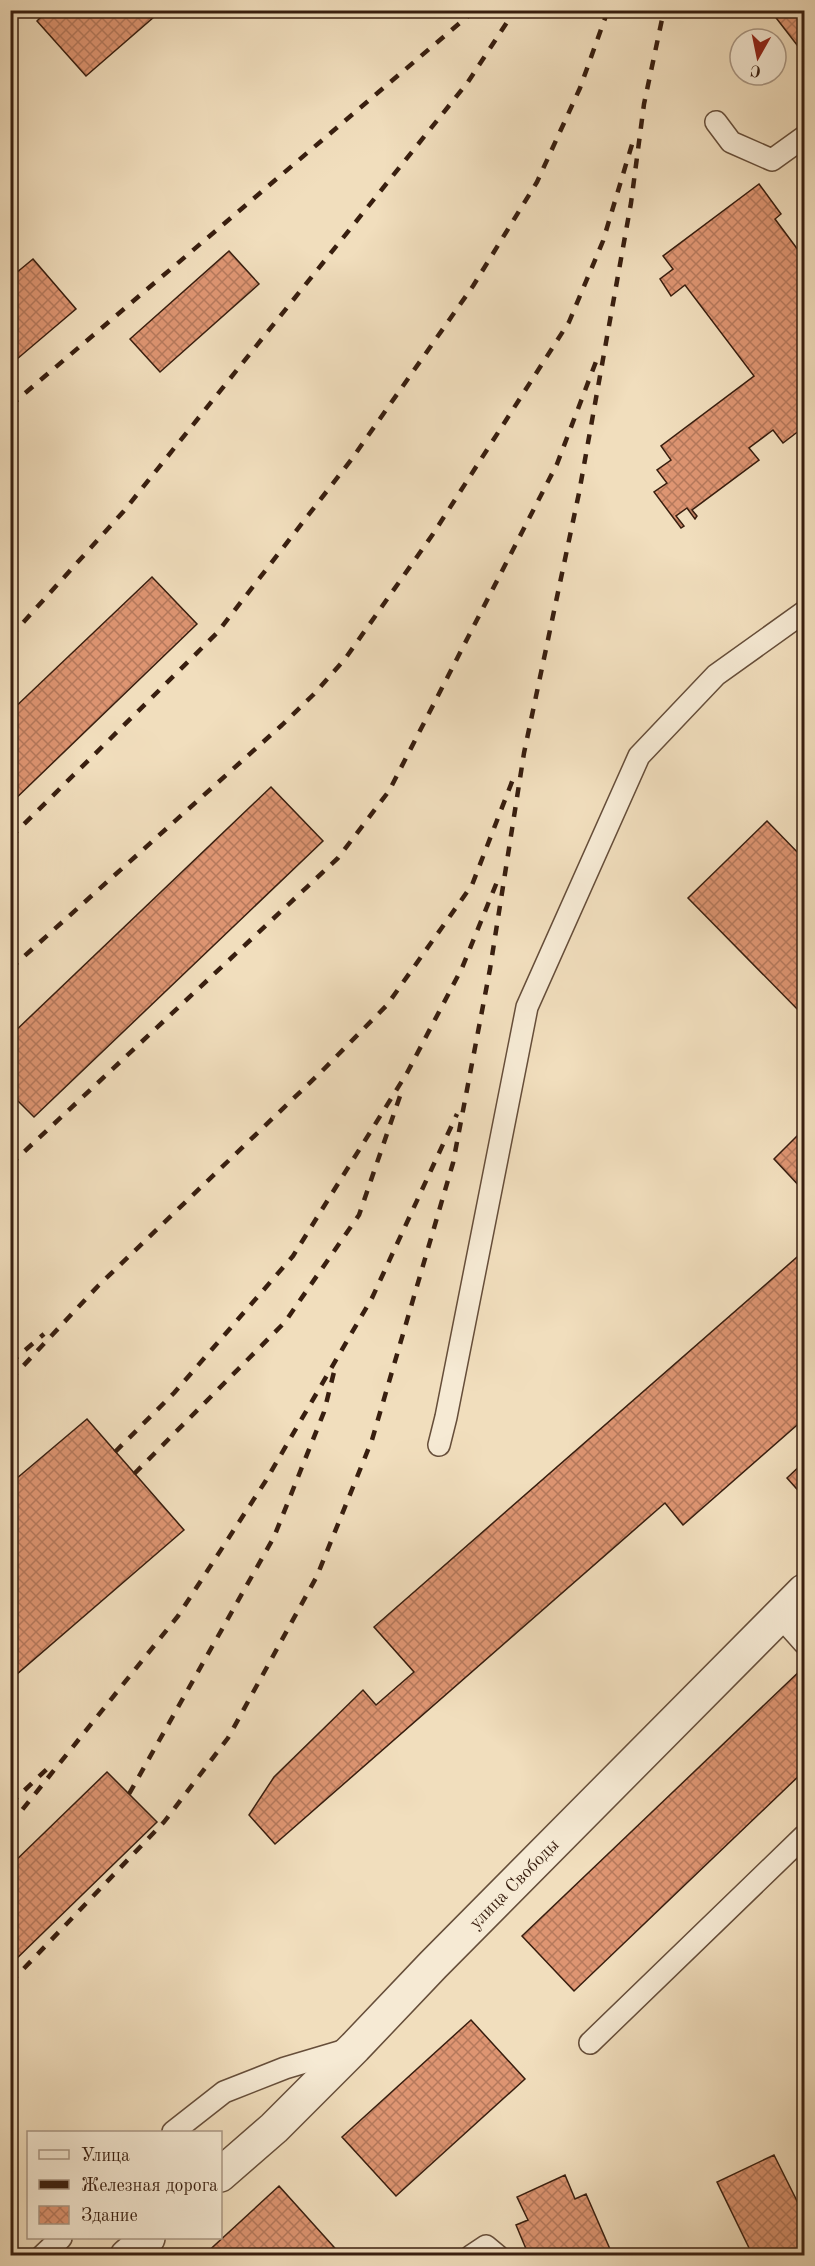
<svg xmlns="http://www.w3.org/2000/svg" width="815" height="2266" font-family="'Old Standard TT',serif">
  <defs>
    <pattern id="building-cross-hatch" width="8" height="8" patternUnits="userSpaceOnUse" patternTransform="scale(1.5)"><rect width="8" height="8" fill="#de9572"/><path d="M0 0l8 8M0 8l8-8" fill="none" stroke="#b5795c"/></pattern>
  </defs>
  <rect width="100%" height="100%" fill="#f1debd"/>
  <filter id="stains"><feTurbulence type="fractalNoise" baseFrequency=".00333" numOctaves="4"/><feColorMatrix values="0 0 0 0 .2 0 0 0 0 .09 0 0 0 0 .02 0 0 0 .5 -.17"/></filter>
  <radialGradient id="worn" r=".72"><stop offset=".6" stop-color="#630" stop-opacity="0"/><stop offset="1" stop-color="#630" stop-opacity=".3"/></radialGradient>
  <path fill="url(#building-cross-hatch)" stroke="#381e0f" stroke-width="1.5" d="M 48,10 L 162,10 L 86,76 L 37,21 Z
    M 770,10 L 804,10 L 804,54 Z
    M 759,184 L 781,214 L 775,219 L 804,258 L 804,406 L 802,407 L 804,410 L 804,427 L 783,443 L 773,430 L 749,448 L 759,460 L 692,510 L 697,516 L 695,519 L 687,508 L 676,516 L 684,526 L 681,528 L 654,492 L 667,483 L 657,470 L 671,460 L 661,446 L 754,376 L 685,285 L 671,296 L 660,279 L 673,269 L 663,256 Z
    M 229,251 L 259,284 L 160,372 L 130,339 Z
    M 33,259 L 76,309 L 10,365 L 10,278 Z
    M 152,577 L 197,624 L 10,804 L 10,712 Z
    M 271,787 L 323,841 L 34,1117 L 10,1093 L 10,1036 Z
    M 767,821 L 804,859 L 804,1012 L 802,1014 L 688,898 Z
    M 804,1129 L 804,1191 L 774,1159 Z
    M 804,1251 L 804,1419 L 683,1525 L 665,1503 L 275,1844 L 249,1815 L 274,1777 L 363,1690 L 376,1705 L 414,1672 L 374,1627 Z
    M 87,1419 L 184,1530 L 10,1680 L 10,1484 Z
    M 804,1462 L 804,1497 L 787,1478 Z
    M 804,1667 L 804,1771 L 574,1991 L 522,1936 Z
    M 107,1772 L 157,1822 L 10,1965 L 10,1866 Z
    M 471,2020 L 525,2079 L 396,2196 L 342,2137 Z
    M 774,2155 L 804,2215 L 804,2247 L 788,2256 L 753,2256 L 717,2182 Z
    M 565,2175 L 575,2199 L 586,2194 L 613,2256 L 529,2256 L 516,2225 L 528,2220 L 517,2197 Z
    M 279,2186 L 342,2256 L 203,2256 Z"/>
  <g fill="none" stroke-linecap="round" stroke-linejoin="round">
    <defs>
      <path id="service" d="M 716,122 L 731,142 L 772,160 L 804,137
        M 439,1445 L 446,1417 L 527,1007 L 639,756 L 716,675 L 804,612
        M 779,1615 L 804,1643
        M 590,2043 L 804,1836
        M 173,2132 L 224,2092 L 285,2068 L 349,2049
        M 42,2256 L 61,2238
        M 471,2256 L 486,2246 L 498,2256"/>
      <g id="minor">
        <path id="s1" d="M 220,2175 L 274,2128 L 355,2047 L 433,1965 L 804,1591"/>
        <path d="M 127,2256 L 148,2238"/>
      </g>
    </defs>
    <use href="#service" stroke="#664e3a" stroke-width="24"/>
    <use href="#minor" stroke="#664e3a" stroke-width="36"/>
    <use href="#service" stroke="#f6ead4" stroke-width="21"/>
    <use href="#minor" stroke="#f6ead4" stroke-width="33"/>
    <path stroke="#381e0f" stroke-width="4.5" stroke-dasharray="10 10" stroke-linecap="butt" d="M 10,406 L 475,10
      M 10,637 L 123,512 L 468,82 L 515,10
      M 10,838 L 217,633 L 351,460 L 473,286 L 537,182 L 580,88 L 608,10
      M 10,969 L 282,725 L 313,695 L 345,659 L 433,534 L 569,322 L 603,241 L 633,141
      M 10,1165 L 338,858 L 389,791 L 557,464 L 597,359
      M 10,1363 L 44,1334
      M 10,1380 L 98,1286 L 322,1071 L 387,1005 L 472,885 L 515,774
      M 115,1452 L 174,1393 L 293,1256 L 407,1073 L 462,968 L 499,877
      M 134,1474 L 285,1322 L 359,1215 L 400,1096
      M 129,1794 L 274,1537 L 324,1412 L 334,1372
      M 10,1804 L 48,1768
      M 10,1825 L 178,1616 L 265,1482 L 372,1298 L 457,1114
      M 10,1983 L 164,1822 L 228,1738 L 317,1576 L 372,1440 L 453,1163 L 490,969 L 524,753 L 579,493 L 631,203 L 644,104 L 664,10"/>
  </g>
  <g text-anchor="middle" stroke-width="4.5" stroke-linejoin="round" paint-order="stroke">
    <g font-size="18" fill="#381e0f" stroke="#f6ead4">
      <text dy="6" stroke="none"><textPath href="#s1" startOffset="414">улица Свободы</textPath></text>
    </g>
  </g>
  <rect width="815" height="2266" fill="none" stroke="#f1debd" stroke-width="36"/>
  <rect x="12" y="12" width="791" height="2242" fill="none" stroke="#381e0f" stroke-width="3"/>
  <rect x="18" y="18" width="779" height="2230" fill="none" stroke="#381e0f" stroke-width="1.5"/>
  <rect x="27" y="2131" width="195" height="108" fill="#f6ead4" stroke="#aa9885" stroke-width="1.5"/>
  <rect x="39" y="2150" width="30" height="9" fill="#f6ead4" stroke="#aa9885" stroke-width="1.5"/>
  <text x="81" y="2161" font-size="18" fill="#381e0f">Улица</text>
  <rect x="39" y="2180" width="30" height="9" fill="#381e0f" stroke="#aa9885" stroke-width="1.5"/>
  <text x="81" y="2191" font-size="18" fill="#381e0f">Железная дорога</text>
  <rect x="39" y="2206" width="30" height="18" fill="url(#building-cross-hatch)" stroke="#aa9885" stroke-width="1.5"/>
  <text x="81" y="2221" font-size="18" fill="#381e0f">Здание</text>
  <g transform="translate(758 57) rotate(189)"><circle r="28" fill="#f6ead4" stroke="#aa9885" stroke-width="1.5"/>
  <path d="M0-4.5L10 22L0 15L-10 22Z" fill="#8f2418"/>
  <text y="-9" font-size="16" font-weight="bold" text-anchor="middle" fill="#381e0f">С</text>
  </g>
  <rect width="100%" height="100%" filter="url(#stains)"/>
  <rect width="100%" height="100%" fill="url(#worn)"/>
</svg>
